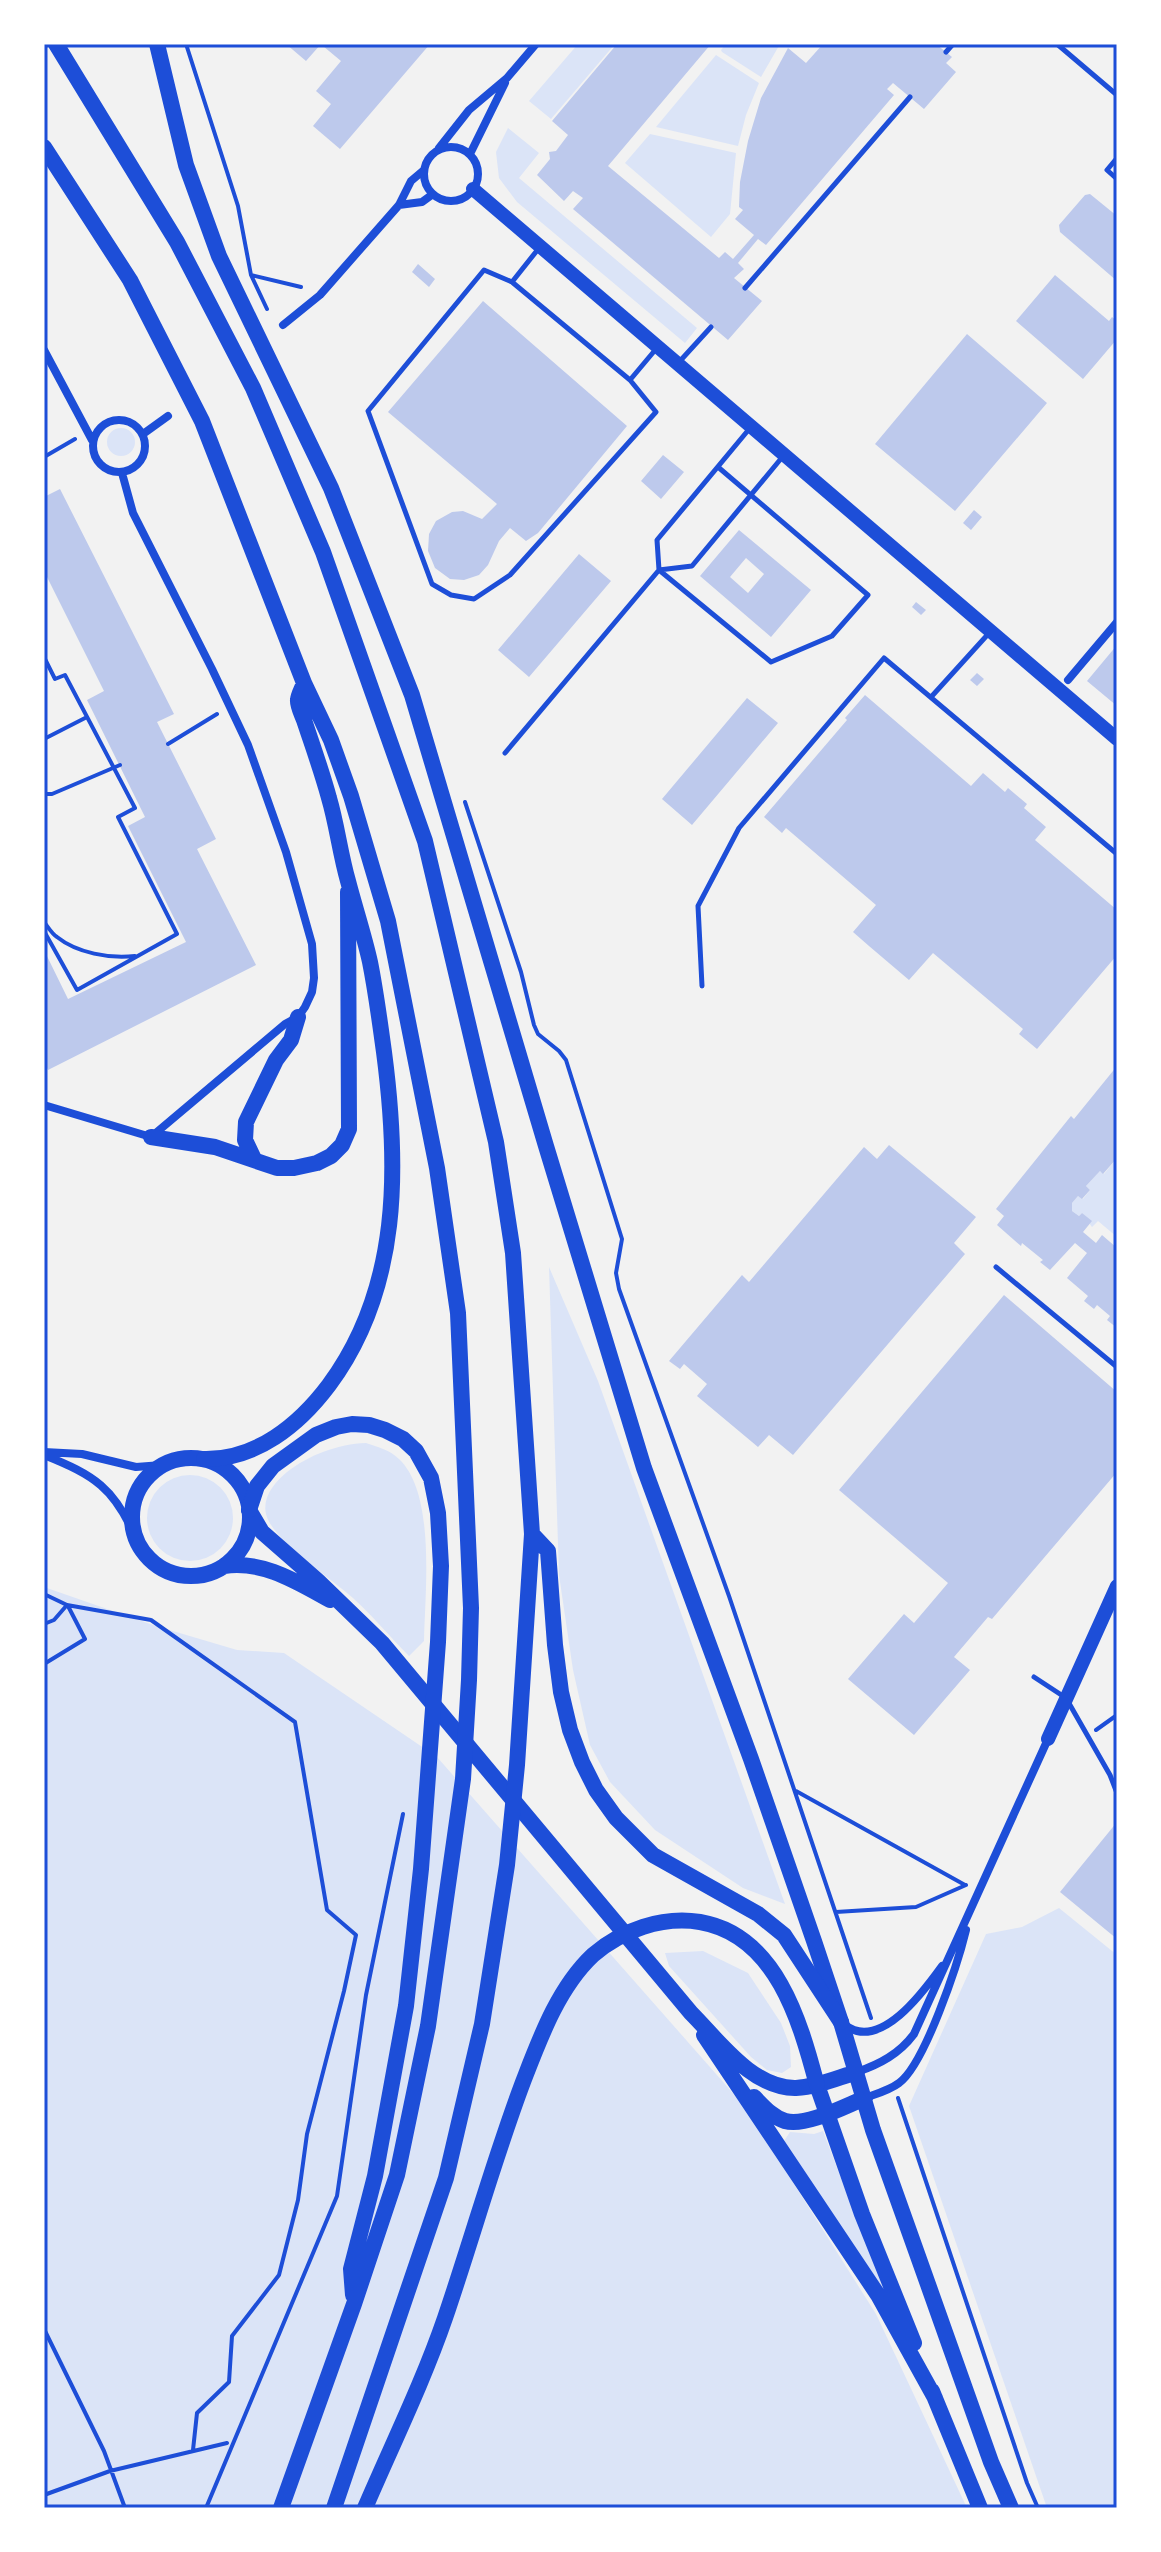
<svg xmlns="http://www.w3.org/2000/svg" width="1161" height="2552" font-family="'Source Serif 4',serif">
  <rect width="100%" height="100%" fill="#f2f2f2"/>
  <path fill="#dbe4f7" d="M 578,44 L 615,44 L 551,119 L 529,101 Z
    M 726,44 L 780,44 L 761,77 L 722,52 L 721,50 Z
    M 716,55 L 759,83 L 746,115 L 738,146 L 656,127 Z
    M 508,128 L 539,153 L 519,178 L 697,328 L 685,343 L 517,202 L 499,178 L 496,152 Z
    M 650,134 L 736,153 L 730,214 L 711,237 L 625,163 Z
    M107 442a14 14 0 1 1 28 0a14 14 0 1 1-28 0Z
    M 1117,1158 L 1117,1237 L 1098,1221 L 1092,1227 L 1082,1213 L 1079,1216 L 1072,1211 L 1072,1203 L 1078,1196 L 1083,1199 L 1090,1190 L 1086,1186 L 1100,1171 L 1104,1174 Z
    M 549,1267 L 598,1381 L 785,1904 L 743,1888 L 655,1830 L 610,1782 L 590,1745 L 573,1670 L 559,1575 Z
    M 366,1443 C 378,1447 390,1450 399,1459 C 436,1494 425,1592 424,1641 L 409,1656 C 390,1637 373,1616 353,1598 C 332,1579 272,1540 266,1514 C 262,1497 275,1482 287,1472 C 309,1455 338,1444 366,1443 Z
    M147 1518a43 43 0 1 1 86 0a43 43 0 1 1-86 0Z
    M 44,1587 L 156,1626 L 237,1650 L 284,1653 L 437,1757 L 746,2108 L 876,2314 L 967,2508 L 44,2508 Z
    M 1059,1908 L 1117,1955 L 1117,2508 L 1047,2508 L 909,2106 L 986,1934 L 1022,1927 Z
    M 703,1951 L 748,1973 L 781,2023 L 790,2046 L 791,2067 L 782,2073 L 767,2070 L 751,2057 L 669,1966 L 665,1953 Z
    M 823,2131 L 855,2215 L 892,2302 L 784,2141 L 790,2132 L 814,2134 Z"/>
  <path fill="#bdc9ec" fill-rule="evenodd" d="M 286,44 L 321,44 L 306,61 Z
    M 325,44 L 430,44 L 340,149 L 313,126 L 331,104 L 316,91 L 341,61 L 323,46 Z
    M 617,44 L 711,44 L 608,166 L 719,258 L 725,252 L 733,259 L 754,235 L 735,219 L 743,210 L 739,207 L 740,182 L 748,141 L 761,98 L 788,48 L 806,63 L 823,44 L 936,44 L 952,57 L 946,63 L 956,72 L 924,109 L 893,83 L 887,89 L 894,95 L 766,245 L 758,239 L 738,263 L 744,269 L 734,278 L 762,301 L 728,340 L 573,209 L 583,198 L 573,191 L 564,201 L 537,175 L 550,159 L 549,152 L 556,151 L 568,135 L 552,121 Z
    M 1090,194 L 1117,216 L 1117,281 L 1060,232 L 1059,225 L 1085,195 Z
    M 418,264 L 435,279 L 429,287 L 412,272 Z
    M 1055,275 L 1109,321 L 1112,317 L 1117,321 L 1117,339 L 1083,379 L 1016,321 Z
    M 483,301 L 627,426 L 538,533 L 526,541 L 510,528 L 499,541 L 488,565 L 479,575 L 464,580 L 450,579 L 435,568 L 428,551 L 429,534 L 436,521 L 452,512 L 463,511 L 482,519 L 497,504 L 388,412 Z
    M 967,334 L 1047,403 L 955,511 L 875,444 Z
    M 663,455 L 684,472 L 661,499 L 641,481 Z
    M 60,489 L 174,714 L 157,722 L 216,839 L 197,849 L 256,965 L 48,1070 L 44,1062 L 44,950 L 68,999 L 186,942 L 128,826 L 145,817 L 87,700 L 104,691 L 44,571 L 44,497 Z
    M 974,510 L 982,517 L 971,530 L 963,523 Z
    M 739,530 L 811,590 L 771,637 L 700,576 ZM 746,558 L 764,574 L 748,593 L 730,577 Z
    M 579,554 L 611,581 L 529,677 L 498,650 Z
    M 916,602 L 926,610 L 921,615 L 912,607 Z
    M 1117,645 L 1117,706 L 1087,681 Z
    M 977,673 L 984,679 L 977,686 L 970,680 Z
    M 865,695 L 971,786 L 983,773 L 1005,792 L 1008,788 L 1027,804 L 1024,808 L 1046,827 L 1035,840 L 1117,910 L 1117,955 L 1037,1049 L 1019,1034 L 1023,1029 L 933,953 L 909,980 L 869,946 L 853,932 L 876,905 L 786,828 L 782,833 L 764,817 L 847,720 L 845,718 Z
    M 747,698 L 778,723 L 692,825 L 662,799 Z
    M 1117,1066 L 1117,1149 L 1114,1153 L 1117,1158 L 1103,1174 L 1100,1171 L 1086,1186 L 1090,1190 L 1082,1199 L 1078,1196 L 1072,1203 L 1072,1211 L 1079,1216 L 1082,1213 L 1092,1221 L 1083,1232 L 1096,1243 L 1102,1235 L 1117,1248 L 1117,1328 L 1107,1320 L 1110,1316 L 1097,1305 L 1094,1309 L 1084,1301 L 1088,1296 L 1067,1278 L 1087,1253 L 1075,1243 L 1050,1270 L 1040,1262 L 1043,1260 L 1022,1243 L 1021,1246 L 997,1225 L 1004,1216 L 996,1209 L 1071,1116 L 1074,1119 Z
    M 889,1145 L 976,1217 L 954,1243 L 965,1254 L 793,1455 L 769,1435 L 758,1447 L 697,1396 L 707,1384 L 684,1364 L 680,1369 L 669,1361 L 742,1275 L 749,1282 L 864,1147 L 877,1159 Z
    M 1004,1295 L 1117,1392 L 1117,1472 L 992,1619 L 988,1617 L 954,1657 L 970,1670 L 914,1735 L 848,1679 L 904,1614 L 914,1623 L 948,1583 L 839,1490 Z
    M 1117,1822 L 1117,1939 L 1060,1892 Z"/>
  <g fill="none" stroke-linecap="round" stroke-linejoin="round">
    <path stroke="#1d4ed8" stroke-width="4" d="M 186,44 L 238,206 L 251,275 L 267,309
      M 251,275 L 301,287
      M 44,457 L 75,439
      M 44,657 L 55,679 L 65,675 L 135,808 L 118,817 L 177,934 L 77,990 L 44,931
      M 44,739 L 87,717
      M 168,744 L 217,714
      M 44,794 L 52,794 L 120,765
      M 465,802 L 521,972 L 534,1025 L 538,1034 L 559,1051 L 566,1060 L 622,1239 L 616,1273 L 619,1289 L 729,1596 L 871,2018
      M 44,922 C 48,927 52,934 57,937 C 77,953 110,959 135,956
      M 44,1594 L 67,1605 L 54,1620 L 44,1624
      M 67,1605 L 151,1620 L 295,1722 L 327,1910 L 356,1935 L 344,1991 L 307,2134 L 298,2200 L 279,2275 L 232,2336 L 229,2382 L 197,2413 L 193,2450
      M 44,1664 L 85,1639 L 68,1606
      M 1096,1730 L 1117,1715
      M 796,1791 L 965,1885
      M 836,1912 L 916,1907 L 966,1885
      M 898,2098 L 1027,2483 L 1038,2508
      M 44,2329 L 104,2451 L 125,2508
      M 44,2495 L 110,2471 L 227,2443
      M 206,2508 L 337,2196 L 366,1995 L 403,1814"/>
    <path stroke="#1d4ed8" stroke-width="5" d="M 1057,44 L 1117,95
      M 946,52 L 953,44
      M 1117,158 L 1107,170 L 1117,179
      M 539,248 L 512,282 L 484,270 L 368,411 L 432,584 L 451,595 L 474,599 L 510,575 L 656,412 L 630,380 L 656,349
      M 512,282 L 630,380
      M 745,288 L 910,97
      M 680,361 L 711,327
      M 750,428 L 657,540 L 659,570 L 692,566 L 784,455
      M 932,696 L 990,632
      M 505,753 L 659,570 L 771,662 L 832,636 L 868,595 L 718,467
      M 702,986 L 698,906 L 739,828 L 884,658 L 1117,854
      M 996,1267 L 1117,1367
      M 1034,1677 L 1066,1698 L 1110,1775 L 1117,1793"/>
    <path stroke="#1d4ed8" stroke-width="8" d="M424 174a27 27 0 1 1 54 0a27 27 0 1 1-54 0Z
      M 439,148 L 469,110 L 507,78 L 536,44
      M 470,154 L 505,83
      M 399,205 L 422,202 L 433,194
      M 283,325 L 320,295 L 399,205 L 411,181 L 424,170
      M 44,350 L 92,440
      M93 446a26 26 0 1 1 52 0a26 26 0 1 1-52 0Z
      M 143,434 L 168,416
      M 1068,680 L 1117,622
      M 44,1105 L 151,1137 L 285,1024 L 298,1017 L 305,1007 L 312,992 L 314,978 L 312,944 L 286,852 L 248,745 L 212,669 L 133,513 L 122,473
      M 44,1452 L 82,1454 L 136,1467 L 162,1465
      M 44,1455 C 94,1475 115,1488 136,1539
      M 845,2025 C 880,2052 924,1991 942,1966
      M 857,2072 C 880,2064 899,2054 914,2034 L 1048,1739
      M 865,2098 C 876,2094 890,2090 899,2083 C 925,2064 958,1963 966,1930"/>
    <path stroke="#1d4ed8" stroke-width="14" d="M 473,189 L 1117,739
      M 1048,1739 L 1117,1586"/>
    <path stroke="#1d4ed8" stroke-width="16" d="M 157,44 L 186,165 L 219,256 L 331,488 L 412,695 L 546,1146 L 644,1468 L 751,1759 L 814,1941 L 841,2022 L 873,2130 L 930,2290 L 991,2462 L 1011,2508
      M132 1517a59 59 0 1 1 118 0a59 59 0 1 1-118 0Z
      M 249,1510 L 262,1532 L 318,1581 L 382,1643 L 691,2013 C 719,2041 753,2089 796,2088 C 817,2087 837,2078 857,2072
      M 224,1566 C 263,1560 297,1582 330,1600
      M 704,2035 L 878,2295 L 935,2398
      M 817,2085 L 862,2214 L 914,2343
      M 754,2097 C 763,2106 772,2117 785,2121 C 806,2127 845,2106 865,2098
      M 932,2391 L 980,2508"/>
    <path stroke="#1d4ed8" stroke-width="16" d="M 56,44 L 177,242 L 253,388 L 323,552 L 425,841 L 496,1142 L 513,1253 L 532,1534 L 517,1765 L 507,1865 L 482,2024 L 446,2178 L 334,2508
      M 44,147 L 130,280 L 202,421 L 304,683 L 331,740 L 351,796 L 388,921 L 437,1168 L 458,1313 L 471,1608 L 469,1680 L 463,1779 L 428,2026 L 397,2175 L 354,2304 L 281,2508
      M 151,1137 L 215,1147 L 277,1168 L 294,1168 L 317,1163 L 331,1156 L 342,1145 L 349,1129 L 348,892
      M 254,1159 L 245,1140 L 246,1122 L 276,1060 L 291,1040 L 298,1017
      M 204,1459 C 256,1460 299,1425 329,1385 C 401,1288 399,1166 384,1052 C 380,1023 376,992 370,962 C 364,935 355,908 348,881 C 340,853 337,825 329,798 C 322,772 313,747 305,723 C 303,716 297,706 298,700 C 298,695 303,687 304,683
      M 249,1510 L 257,1486 L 273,1466 L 316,1435 L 336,1427 L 352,1424 L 369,1425 L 385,1430 L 403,1439 L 416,1451 L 431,1478 L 438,1513 L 441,1566 L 438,1642 L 421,1869 L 406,2006 L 375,2176 L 351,2269 L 353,2295
      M 532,1534 L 548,1551 L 555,1645 L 561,1692 L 570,1730 L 582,1762 L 596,1790 L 616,1818 L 653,1855 L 758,1914 L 784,1935 L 841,2022
      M 365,2508 C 392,2445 423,2382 445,2318 C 472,2239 494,2159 523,2082 C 540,2038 558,1988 593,1955 C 622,1930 662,1916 700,1922 C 776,1935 800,2021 817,2085"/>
  </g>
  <rect width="1161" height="2552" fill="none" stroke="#ffffff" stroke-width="92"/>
  <rect x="46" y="46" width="1069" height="2460" fill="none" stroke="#1d4ed8" stroke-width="3"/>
</svg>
